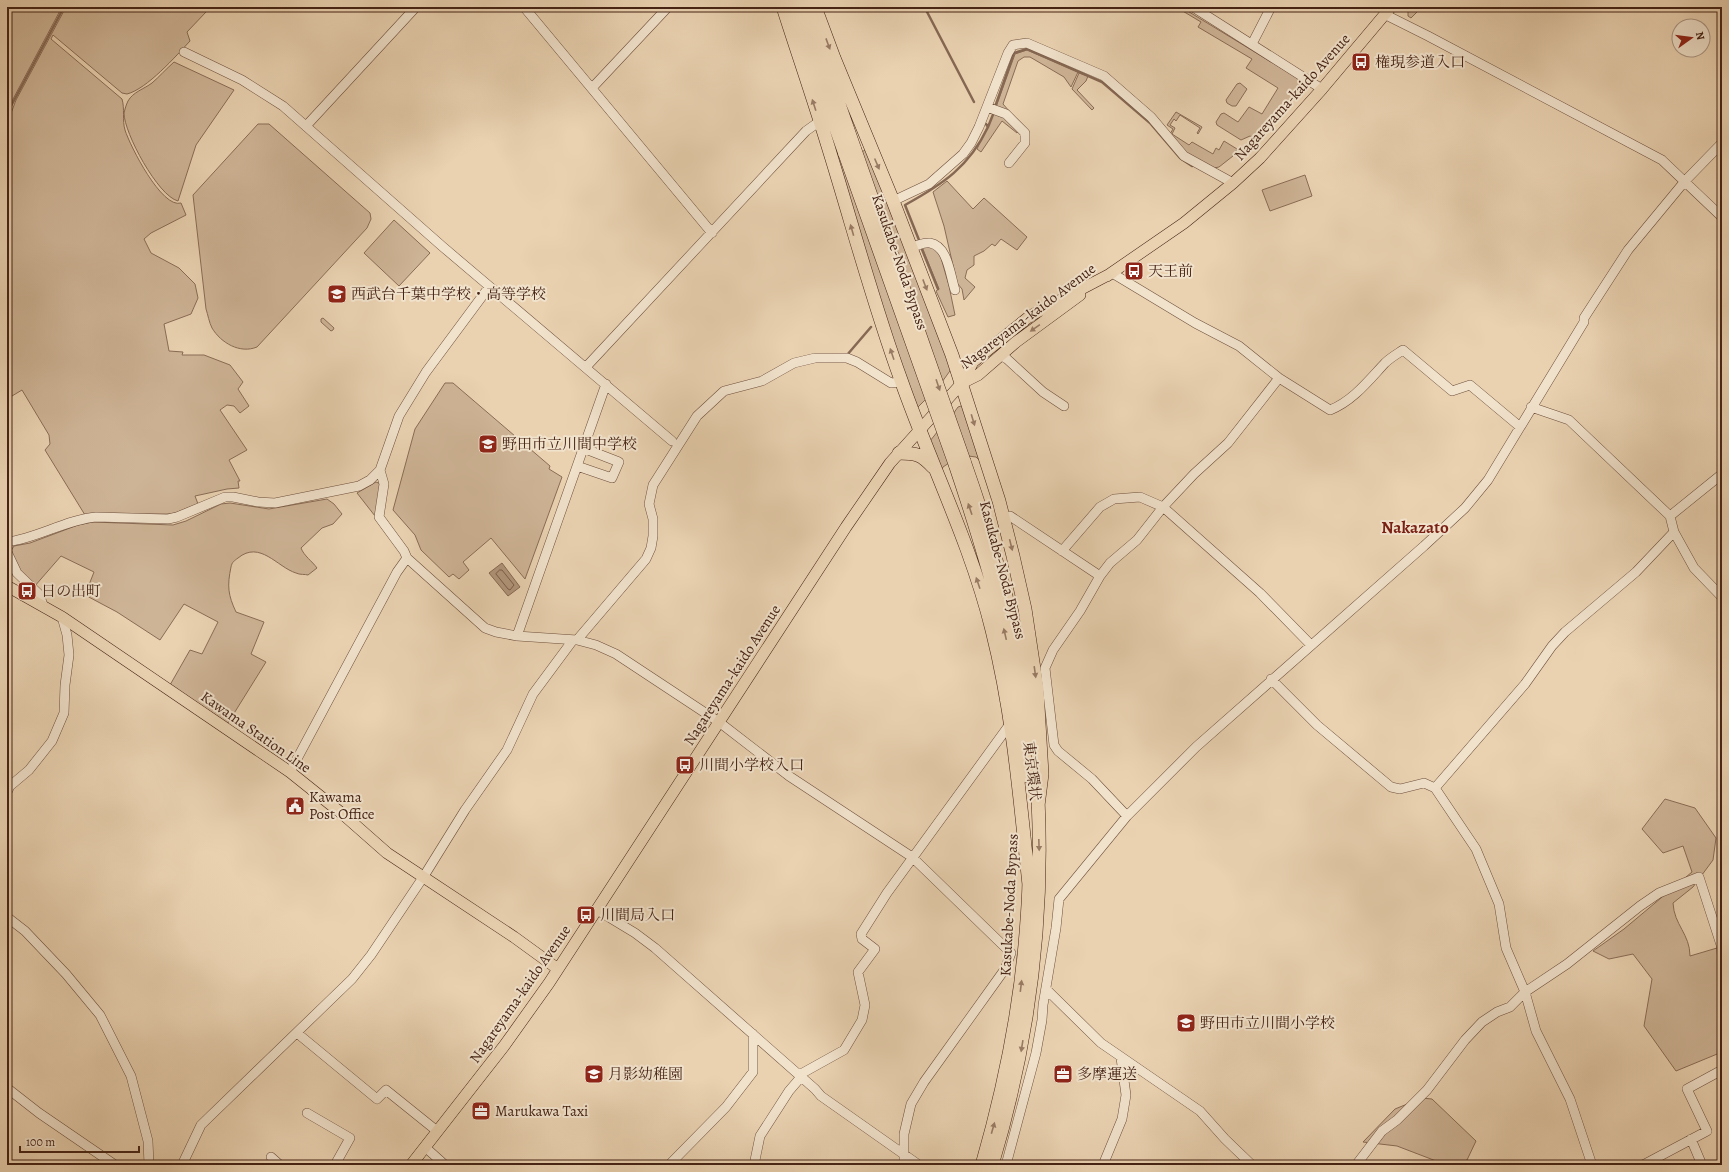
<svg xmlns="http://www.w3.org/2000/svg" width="1729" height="1172" font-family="Alegreya,'Noto Serif JP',serif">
  <rect width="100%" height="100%" fill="#ead2b1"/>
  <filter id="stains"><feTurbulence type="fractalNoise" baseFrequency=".005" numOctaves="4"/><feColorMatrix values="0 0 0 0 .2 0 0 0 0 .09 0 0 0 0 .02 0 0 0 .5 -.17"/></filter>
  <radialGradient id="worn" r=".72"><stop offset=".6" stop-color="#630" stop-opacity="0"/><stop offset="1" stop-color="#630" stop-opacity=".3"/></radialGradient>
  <path fill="#ceb496" stroke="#8a6c56" d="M 7,7 L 62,7 L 12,101 L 7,116 Z
    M 66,7 L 207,7 L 206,12 L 187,32 L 190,41 C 176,56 147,89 127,94 L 122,93 L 53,35 L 51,39 L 122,99 C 125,109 122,120 125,130 C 130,146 162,209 181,203 L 186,215 L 151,233 L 144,239 L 151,253 L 179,268 L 195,284 L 198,298 L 191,314 L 164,324 L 169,351 L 183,352 L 182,355 L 204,355 L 230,365 L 243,382 L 238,389 L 249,406 L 240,413 L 234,406 L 227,405 L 220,410 L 247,450 L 229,460 L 240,481 L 238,481 L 239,488 L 227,489 L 195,496 L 198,504 L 172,514 L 85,515 L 45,450 L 50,444 L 49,435 L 22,390 L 7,399 L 7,124 L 16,100 Z
    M 1176,7 L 1181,7 L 1299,79 L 1301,87 L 1252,137 L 1250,136 L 1241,140 L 1217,125 L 1216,122 L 1221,114 L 1224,113 L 1238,122 L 1249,107 L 1262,114 L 1278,88 L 1246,68 L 1252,59 L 1198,27 L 1201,22 Z
    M 1409,7 L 1422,7 L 1411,18 L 1408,16 L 1408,9 Z
    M 1027,50 L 1078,72 L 1071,87 L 1064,77 L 1030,57 L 1024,57 L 1018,61 L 1003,104 L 1017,120 L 996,107 L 1015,54 Z
    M 174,62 L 234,90 L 196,145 L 178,201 C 158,196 124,133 124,113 C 125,109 126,105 128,101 C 133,92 144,89 152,83 C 159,77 166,69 174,62 Z
    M 1079,73 L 1088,76 L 1086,81 L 1077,90 L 1094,108 L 1092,110 L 1072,89 Z
    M 1240,83 L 1247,89 L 1236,106 L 1232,106 L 1227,103 L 1226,100 L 1237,84 Z
    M 995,111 L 1003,115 L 1018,131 L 1017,133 L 1002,121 L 981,152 L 977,149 Z
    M 1176,112 L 1202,127 L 1198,134 L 1197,133 L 1200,128 L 1180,115 L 1176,121 L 1174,119 L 1170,125 L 1175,128 L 1172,134 L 1189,145 L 1192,142 L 1213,154 L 1216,148 L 1219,150 L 1224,141 L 1237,149 L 1233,156 L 1219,167 L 1214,168 L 1185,154 L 1170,134 L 1173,129 L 1167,125 Z
    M 258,124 L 269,124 L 370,213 L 371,219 L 367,228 L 257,347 C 240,354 221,343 212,328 C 209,322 208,315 206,309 L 193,195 Z
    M 866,149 L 952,368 L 942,382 L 861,153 Z
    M 837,158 L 842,159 L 926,399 L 916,409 L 875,290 Z
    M 1305,175 L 1312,196 L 1270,211 L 1262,190 Z
    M 947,181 L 973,209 L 984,198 L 1027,237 L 1017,250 L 1001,239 L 995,246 L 992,244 L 984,251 L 974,256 L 974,265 L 967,270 L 965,278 L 975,287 L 964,300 L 962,289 L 957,283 L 944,226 L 933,192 Z
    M 394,220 L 430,253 L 399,286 L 364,253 Z
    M 928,245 L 939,251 L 949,286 L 955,315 L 948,317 L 936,291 L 939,289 L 922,247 Z
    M 323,318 L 334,328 L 333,330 L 331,331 L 321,322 L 321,319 Z
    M 445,383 L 453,383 L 550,466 L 549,469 L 562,477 L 525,579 L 491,538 L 463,562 L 469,570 L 459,579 L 453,574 L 449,577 L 421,550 L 415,535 L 393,510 L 415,429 Z
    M 964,405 L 979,460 L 976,457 L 968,456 L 953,414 L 958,407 Z
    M 938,431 L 949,463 L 943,467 L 941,471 L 930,441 Z
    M 376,482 L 381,484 L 375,516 L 357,493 Z
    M 327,499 L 334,504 L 342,514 L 333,524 L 322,528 L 301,548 C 304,556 312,561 317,568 L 308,575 C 305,574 300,575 296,573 C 277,567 260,540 238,558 C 234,561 232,562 231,567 C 227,586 228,595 236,612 L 264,622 L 251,654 L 266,662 L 228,723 L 170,685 L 190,650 L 202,654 L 218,622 L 184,604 L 160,640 L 117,612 L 85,595 L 94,572 L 61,556 L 34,587 L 16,568 L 10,552 L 14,546 L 30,543 L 78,525 L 93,522 L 173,525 L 186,521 L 221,504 L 230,503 L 269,509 Z
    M 1665,799 L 1695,808 L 1716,838 L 1713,860 L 1693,887 L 1673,903 C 1674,925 1690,934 1690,956 L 1717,948 L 1718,963 L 1722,972 L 1722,1052 L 1676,1071 L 1644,1026 L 1652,979 L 1633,954 L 1609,959 L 1593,951 L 1624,929 L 1692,872 L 1683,846 L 1663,853 L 1642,829 Z
    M 1422,1098 L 1432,1099 L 1476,1141 L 1467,1160 L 1454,1165 L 1444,1164 L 1397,1146 L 1363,1142 L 1395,1109 Z"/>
  <path fill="#b2967c" stroke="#866853" d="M 502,563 L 520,587 L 508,596 L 489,573 Z"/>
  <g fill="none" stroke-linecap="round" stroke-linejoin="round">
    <path stroke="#7c5c48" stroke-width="1" d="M 500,570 L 502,570 L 514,585 L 510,590 L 508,589 L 496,574 Z"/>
    <path stroke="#866853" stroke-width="2.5" d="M 925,8 L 974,102
      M 995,107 L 1014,53 L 1027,49 L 1102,82 L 1150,123 L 1180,158 L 1192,166
      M 7,120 L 11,106 L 64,7
      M 988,127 L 994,112
      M 919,240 L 905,205 C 943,184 969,167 988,127 L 986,124
      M 921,247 L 938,289
      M 847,355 L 871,327"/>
    <defs>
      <path id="minor" d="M 524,7 L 712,233
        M 1193,7 L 1322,89
        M 1384,14 L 1428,36 L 1662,160 L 1722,217
        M 1252,44 L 1271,7
        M 184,52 L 242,80 L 283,106 L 443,247 L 672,441
        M 592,88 L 668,7
        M 987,107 L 1006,114 L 1025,133 L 1025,143 L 1009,163
        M 306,126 L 416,7
        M 893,201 L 929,184 L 963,154 L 971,143 L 979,127 L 1008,53 L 1013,45 L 1027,43 L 1104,76 L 1151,117 L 1184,156 L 1233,183
        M 911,247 C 917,246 924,242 930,243 C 948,246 950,275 955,290
        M 1112,273 L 1195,323 L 1239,346 L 1279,378 L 1330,410 C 1353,401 1369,380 1385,363 C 1390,358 1397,354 1403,350 L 1452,391 L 1470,385 L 1519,426
        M 1000,355 L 1007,359 L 1043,392 L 1064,406
        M 586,367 L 806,131 L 820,121
        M 1531,407 L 1569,420 L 1670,516 L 1674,532 L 1694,568 L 1722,597
        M 577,466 L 612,478 L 619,462 L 583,448
        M 380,470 L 384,484 L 379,517 L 404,551 L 407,558 L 485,628 L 496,632 L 517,636 L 577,640 L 596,645 L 616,654 L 719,722 L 789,776 L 912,857 L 1011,953 L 1005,969 L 924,1082 L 911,1104 L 904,1134 L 904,1165
        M 1670,516 L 1722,474
        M 1004,518 L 1010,516 L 1100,576
        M 7,542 C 38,538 65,520 96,517 L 168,519 L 177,517 L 225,497 L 233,497 L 258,502 L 275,503 L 359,486 L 370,480 L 380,470 L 399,416 L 426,372 L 489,287
        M 1062,551 L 1100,507 L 1114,499 L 1140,497 L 1163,507 L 1260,593 L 1311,645
        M 7,552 L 17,573 L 39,594 L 43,605
        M 517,636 L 606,384
        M 577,640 L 646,559 L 651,548 L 653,536 L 653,519 L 649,504 L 653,485 L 697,416 L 724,391 L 762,381 L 794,363 L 815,358 L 847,358 L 857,362 L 891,383 L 901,382
        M 1271,679 L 1317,725 L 1391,787 L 1400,789 L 1424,783 L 1435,788 L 1476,849 L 1499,904 L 1506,948 L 1525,992 L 1536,1031 L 1570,1099 L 1592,1165
        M 290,772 L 397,572 L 407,558
        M 1435,788 L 1525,684 L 1552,646 L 1565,632 L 1636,572 L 1674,532
        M 7,792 L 10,786 L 29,770 L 52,741 L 64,713 L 65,685 L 69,655 L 67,635 L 62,617
        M 1127,816 L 1092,779 L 1058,751 L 1054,745 L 1045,668 L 1053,650 L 1080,611 L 1100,576 L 1110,563 L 1137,540 L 1163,507 L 1194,474 L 1228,443 L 1279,378
        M 597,910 L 635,933 L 655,948 L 815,1089 L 821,1096 L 919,1165
        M 7,917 L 25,931 L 66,974 L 100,1015 L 131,1076 L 148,1141 L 149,1165
        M 1046,989 L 1101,1043 L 1200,1111 L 1225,1139 L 1252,1165
        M 297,1033 L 377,1099 L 386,1090 L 437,1131
        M 799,1075 L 844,1050 L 862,1020 L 865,1005 L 858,972 L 875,949 L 862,939 L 861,934 L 887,893 L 1010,724
        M 7,1088 L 39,1113 L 115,1165
        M 307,1113 L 350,1138 L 336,1163 L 340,1165
        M 1691,1139 L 1702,1165
        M 425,1147 L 445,1165
        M 271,1157 L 280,1165
        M 182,1165 L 201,1125 L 322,1008 L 352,979 L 371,955 L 424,876 L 465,810 L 507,750 L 533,694 L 573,640
        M 669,1165 L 726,1107 L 753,1072 L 753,1034
        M 754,1165 L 760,1136 L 789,1091 L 801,1077
        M 1006,1165 L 1036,1053 L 1042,1020 L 1043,1005 L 1056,928 L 1059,899 L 1127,816 L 1196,747 L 1424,546 L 1465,508 L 1488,480 L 1584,322 L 1584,318 L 1628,250 L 1685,181 L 1722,143
        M 1103,1165 L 1122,1119 L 1126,1095 L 1121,1058
        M 1356,1165 L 1382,1131 L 1397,1120 L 1427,1090 L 1465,1040 L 1482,1022 L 1497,1012 L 1510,1007 L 1525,992 L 1567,964 L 1640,906 L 1659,893 L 1699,877 L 1722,948
        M 1643,1165 L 1707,1131 L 1687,1089 L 1722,1070"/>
      <path id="major" d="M 1107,276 L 1184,223 L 1233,183 L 1260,158 L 1322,89 L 1391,7
        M 962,383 L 978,375 L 1016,342 L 1080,295
        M 7,586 L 62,617 L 290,772 L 345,816 L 387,853 L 514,937 L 558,969
        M 411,1165 L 504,1046 L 549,983 L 846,527 L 890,463 L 962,383 L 973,362 L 1030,316 L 1112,273"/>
      <path id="highway" d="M 783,7 C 799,57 816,106 831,156 C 854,231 874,306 901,380 C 930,463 971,544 992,630 C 1013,713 1020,799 1029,885
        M 794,7 L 845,154
        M 805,7 L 855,150
        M 815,7 L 834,58 L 893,201 L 952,355 L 999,501 L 1013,556 L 1025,609 L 1037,689 L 1042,774 L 1038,806
        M 899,453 C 916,453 921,454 933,467
        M 964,461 C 996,552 1022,642 1033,738
        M 955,464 C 989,565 1020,669 1026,776
        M 982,1165 C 1003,1092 1018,1021 1025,945 C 1027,922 1029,899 1029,876
        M 992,1165 C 1028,1046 1044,922 1038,798"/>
    </defs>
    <use href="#minor" stroke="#6e4f3c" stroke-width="10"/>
    <use href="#major" stroke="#452315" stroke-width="12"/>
    <use href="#highway" stroke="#452315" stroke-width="14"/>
    <use href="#minor" stroke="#f1e2cc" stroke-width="9"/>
    <use href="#major" stroke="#ead2b1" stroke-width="11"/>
    <use href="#highway" stroke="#ead2b1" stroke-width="13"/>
    <defs>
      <path id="highway-bridge" d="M 855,150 L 964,461
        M 845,154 L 955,464"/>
    </defs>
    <use href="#highway-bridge" stroke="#452315" stroke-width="14" stroke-linecap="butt"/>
    <use href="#highway-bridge" stroke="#ead2b1" stroke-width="13"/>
  </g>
  <defs><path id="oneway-solid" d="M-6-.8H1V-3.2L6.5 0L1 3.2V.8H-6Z"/></defs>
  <g fill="#987a63">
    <use href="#oneway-solid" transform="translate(828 44) rotate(70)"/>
    <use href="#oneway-solid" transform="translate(814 105) rotate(-108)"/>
    <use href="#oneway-solid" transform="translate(877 164) rotate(67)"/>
    <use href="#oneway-solid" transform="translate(852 230) rotate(-106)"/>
    <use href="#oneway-solid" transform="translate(925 285) rotate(69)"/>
    <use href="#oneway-solid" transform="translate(1035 328) rotate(145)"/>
    <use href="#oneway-solid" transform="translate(892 354) rotate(-109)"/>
    <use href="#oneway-solid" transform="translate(938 385) rotate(71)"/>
    <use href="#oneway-solid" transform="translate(973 420) rotate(73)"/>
    <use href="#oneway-solid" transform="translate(970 509) rotate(-109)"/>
    <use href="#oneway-solid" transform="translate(1011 545) rotate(76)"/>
    <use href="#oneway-solid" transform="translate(978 583) rotate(-109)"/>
    <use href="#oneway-solid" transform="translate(1005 634) rotate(-103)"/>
    <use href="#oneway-solid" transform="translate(1035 672) rotate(82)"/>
    <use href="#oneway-solid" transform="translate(1039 845) rotate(88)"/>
    <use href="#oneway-solid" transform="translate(1021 986) rotate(-83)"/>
    <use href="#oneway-solid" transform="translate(1022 1046) rotate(99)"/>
    <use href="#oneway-solid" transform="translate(993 1128) rotate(-74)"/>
  </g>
  <defs>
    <symbol id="bus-square" viewBox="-11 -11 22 22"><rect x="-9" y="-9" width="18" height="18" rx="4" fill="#8f2418" stroke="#f1e2cc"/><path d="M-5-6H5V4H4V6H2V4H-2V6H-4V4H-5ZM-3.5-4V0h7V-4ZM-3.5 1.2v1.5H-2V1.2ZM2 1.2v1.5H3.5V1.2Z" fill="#fff"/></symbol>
    <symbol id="school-square" viewBox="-11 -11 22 22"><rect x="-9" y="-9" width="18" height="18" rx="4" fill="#8f2418" stroke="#f1e2cc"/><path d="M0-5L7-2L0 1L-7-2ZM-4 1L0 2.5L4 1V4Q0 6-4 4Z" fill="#fff"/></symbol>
    <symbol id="civic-square" viewBox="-11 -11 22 22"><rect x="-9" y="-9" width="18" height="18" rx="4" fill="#8f2418" stroke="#f1e2cc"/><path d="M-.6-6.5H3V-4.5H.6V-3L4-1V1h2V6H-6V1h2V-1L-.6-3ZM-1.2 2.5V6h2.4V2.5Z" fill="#fff"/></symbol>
    <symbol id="office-square" viewBox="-11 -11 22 22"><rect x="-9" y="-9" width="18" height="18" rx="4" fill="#8f2418" stroke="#f1e2cc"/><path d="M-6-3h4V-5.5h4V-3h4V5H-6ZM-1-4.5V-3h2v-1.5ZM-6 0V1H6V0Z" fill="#fff"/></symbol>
  </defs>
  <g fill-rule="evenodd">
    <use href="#bus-square" x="1350" y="51" width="22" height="22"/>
    <use href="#bus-square" x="1123" y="260" width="22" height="22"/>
    <use href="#school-square" x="326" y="283" width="22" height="22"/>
    <use href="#school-square" x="477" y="433" width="22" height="22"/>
    <use href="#bus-square" x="16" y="580" width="22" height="22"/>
    <use href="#bus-square" x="674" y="754" width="22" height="22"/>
    <use href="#civic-square" x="284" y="795" width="22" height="22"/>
    <use href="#bus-square" x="575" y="904" width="22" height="22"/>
    <use href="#school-square" x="1175" y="1012" width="22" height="22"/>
    <use href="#school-square" x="583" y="1063" width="22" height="22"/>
    <use href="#office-square" x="1052" y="1063" width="22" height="22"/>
    <use href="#office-square" x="470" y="1100" width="22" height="22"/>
  </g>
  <g text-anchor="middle" stroke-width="4" stroke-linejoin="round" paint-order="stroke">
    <g font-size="15" fill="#452315" stroke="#f1e2cc" text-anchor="start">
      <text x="1375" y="67">権現参道入口</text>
      <text x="1148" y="276">天王前</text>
      <text x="351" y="299">西武台千葉中学校・高等学校</text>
      <text x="502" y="449">野田市立川間中学校</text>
      <text x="41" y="596">日の出町</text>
      <text x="699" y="770">川間小学校入口</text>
      <text x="309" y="802">Kawama<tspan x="309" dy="17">Post Office</tspan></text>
      <text x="600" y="920">川間局入口</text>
      <text x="1200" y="1028">野田市立川間小学校</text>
      <text x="608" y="1079">月影幼稚園</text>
      <text x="1077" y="1079">多摩運送</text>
      <text x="495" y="1116">Marukawa Taxi</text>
    </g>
    <g font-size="15" fill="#452315" stroke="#f1e2cc">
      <text transform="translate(1292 97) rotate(-48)" y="5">Nagareyama-kaido Avenue</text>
      <text transform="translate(900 262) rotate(71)" y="5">Kasukabe-Noda Bypass</text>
      <text transform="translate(1028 316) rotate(-37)" y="5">Nagareyama-kaido Avenue</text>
      <text transform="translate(1003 570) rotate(75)" y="5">Kasukabe-Noda Bypass</text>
      <text transform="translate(732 675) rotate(-57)" y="5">Nagareyama-kaido Avenue</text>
      <text transform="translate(256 732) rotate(35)" y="5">Kawama Station Line</text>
      <text transform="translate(1032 771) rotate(83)" y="5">東京環状</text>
      <text transform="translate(1009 905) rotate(-87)" y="5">Kasukabe-Noda Bypass</text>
      <text transform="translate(520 994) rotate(-55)" y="5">Nagareyama-kaido Avenue</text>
    </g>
    <g font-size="17" font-weight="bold" fill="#7a1f14" stroke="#f1e2cc">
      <text x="1415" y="533">Nakazato</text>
    </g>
  </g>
  <rect width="1729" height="1172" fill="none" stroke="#ead2b1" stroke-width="24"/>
  <rect x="8" y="8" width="1713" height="1156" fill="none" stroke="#452315" stroke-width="2"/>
  <rect x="12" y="12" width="1705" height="1148" fill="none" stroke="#452315"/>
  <g transform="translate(1691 38) rotate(76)"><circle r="19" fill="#f1e2cc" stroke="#ac9683"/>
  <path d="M0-3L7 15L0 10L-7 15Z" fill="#8f2418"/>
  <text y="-6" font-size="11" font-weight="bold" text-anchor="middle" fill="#452315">N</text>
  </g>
  <path d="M20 1146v6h119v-6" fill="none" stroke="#452315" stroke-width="2"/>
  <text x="26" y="1146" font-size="12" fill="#452315" stroke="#f1e2cc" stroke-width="3" paint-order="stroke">100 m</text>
  <rect width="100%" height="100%" filter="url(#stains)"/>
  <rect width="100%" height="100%" fill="url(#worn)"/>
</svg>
